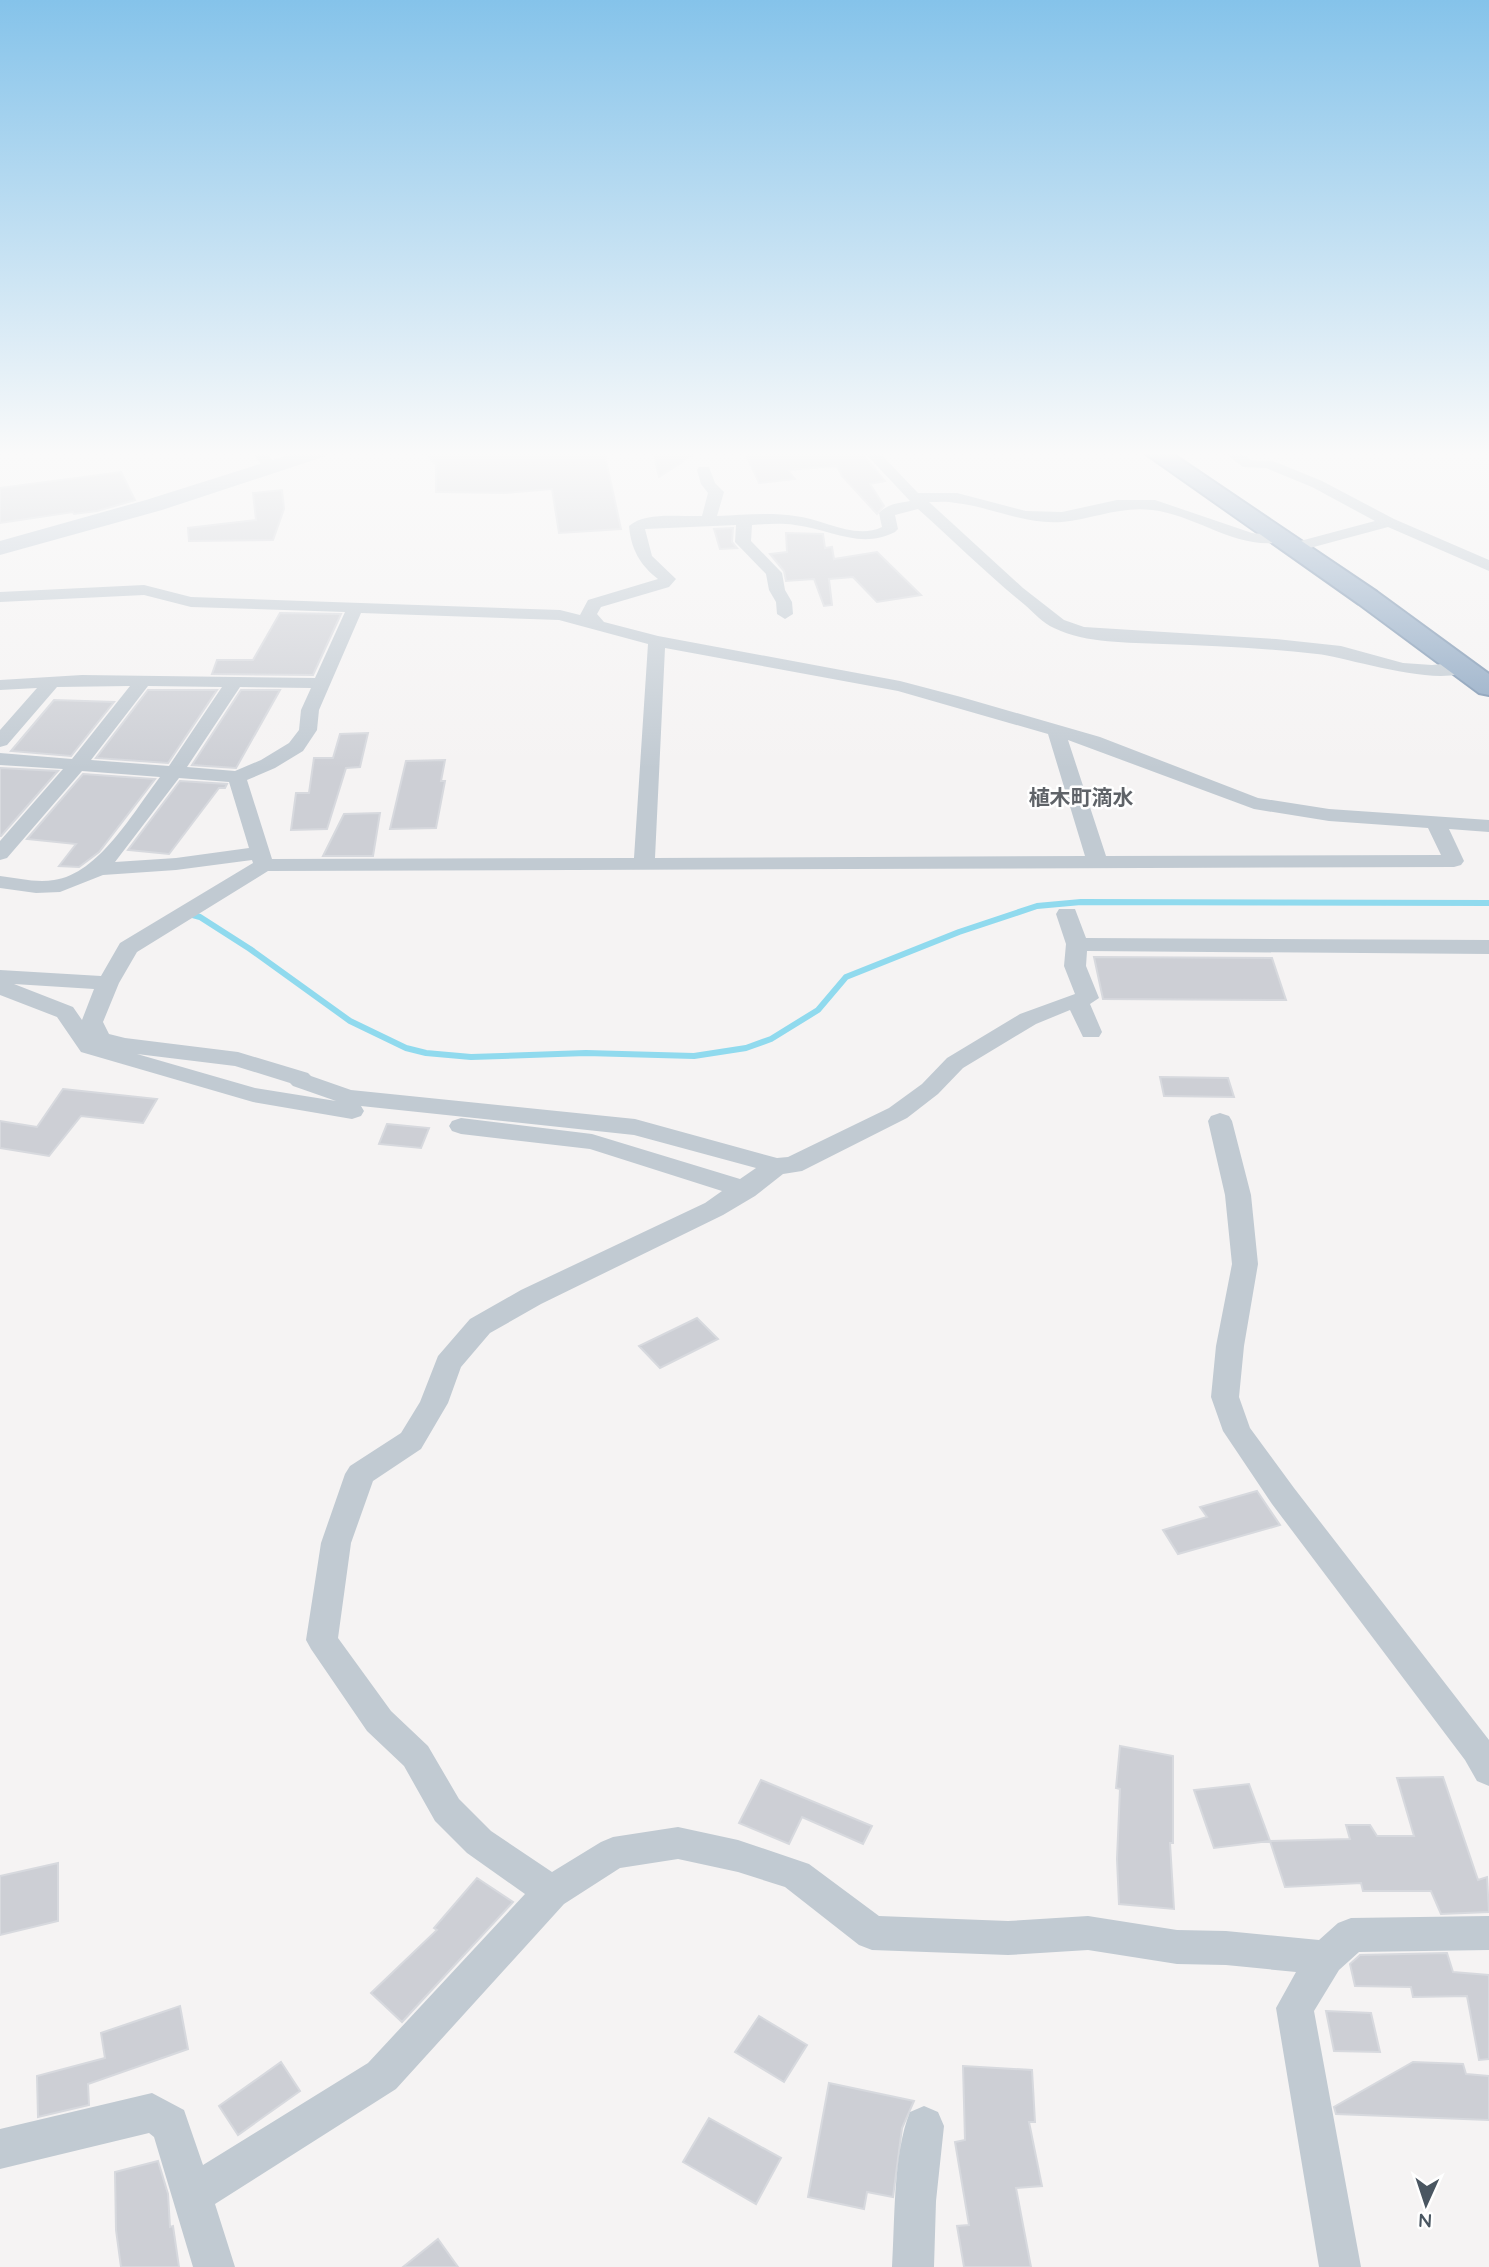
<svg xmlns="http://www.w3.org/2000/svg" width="1489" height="2267" font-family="Quicksand,'Noto Sans JP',sans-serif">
  <rect width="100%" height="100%" fill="#f5f3f3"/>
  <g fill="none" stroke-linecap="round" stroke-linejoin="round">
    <path stroke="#90daee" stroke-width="6" d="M 189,914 L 200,917 L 250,949 L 350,1021 L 406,1048 L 426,1053 L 471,1057 L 586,1053 L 694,1056 L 746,1048 L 771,1039 L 818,1010 L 846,977 L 959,932 L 1037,906 L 1081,902 L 1489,903"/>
  </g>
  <path fill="#cdcfd5" stroke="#d7d9de" stroke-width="2" d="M 447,451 L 604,451 L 621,529 L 559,533 L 552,489 L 505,493 L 436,492 L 436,465 L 426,454 Z
    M 653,451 L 699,451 L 659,477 Z
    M 744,451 L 860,451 L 885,481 L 870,484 L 884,506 L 877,514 L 842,476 L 837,466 L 788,470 L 795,479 L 759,483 Z
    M 121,472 L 135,500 L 97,511 L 74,514 L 73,512 L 0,523 L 0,488 Z
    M 282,490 L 284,509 L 273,540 L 189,541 L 188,528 L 256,520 L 253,493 Z
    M 733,528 L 732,542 L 737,548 L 720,549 L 714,529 Z
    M 786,533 L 823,534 L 825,548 L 832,547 L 834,559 L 877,552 L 921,595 L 877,602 L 853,577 L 829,579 L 832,605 L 824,606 L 814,579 L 786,581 L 784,571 L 770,554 L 787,552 Z
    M 280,613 L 341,614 L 313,675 L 212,674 L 217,660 L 253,660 Z
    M 148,690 L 217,690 L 168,763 L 96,758 Z
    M 241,690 L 280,690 L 236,768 L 192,765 Z
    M 54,700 L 114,702 L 71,756 L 11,751 Z
    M 368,733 L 360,767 L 346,768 L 327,829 L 291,830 L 296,793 L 309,793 L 314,758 L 333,758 L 340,734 Z
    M 445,760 L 441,781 L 445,781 L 436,828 L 390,829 L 406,761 Z
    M 0,768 L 58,771 L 1,836 L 0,836 Z
    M 83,774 L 155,779 L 99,852 L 79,867 L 59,866 L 76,844 L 27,839 Z
    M 180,781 L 227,784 L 225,788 L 219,788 L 169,854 L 128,850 Z
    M 380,813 L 373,856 L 323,856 L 344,814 Z
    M 1094,957 L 1272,958 L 1286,1000 L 1103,999 Z
    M 1160,1077 L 1228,1078 L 1234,1097 L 1164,1096 Z
    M 63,1089 L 157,1099 L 143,1123 L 81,1116 L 49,1156 L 0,1148 L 0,1121 L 37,1127 Z
    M 387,1124 L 429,1128 L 421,1148 L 379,1144 Z
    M 697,1318 L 718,1339 L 660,1368 L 639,1346 Z
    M 1257,1491 L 1280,1525 L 1178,1554 L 1163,1530 L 1207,1517 L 1200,1507 Z
    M 1120,1746 L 1173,1756 L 1173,1843 L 1170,1843 L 1174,1909 L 1119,1904 L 1117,1859 L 1120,1789 L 1116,1788 Z
    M 1443,1777 L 1478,1880 L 1487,1877 L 1489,1912 L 1441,1914 L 1431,1891 L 1363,1891 L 1361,1883 L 1285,1887 L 1270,1841 L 1350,1839 L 1346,1825 L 1370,1825 L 1377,1836 L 1414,1836 L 1397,1778 Z
    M 761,1780 L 872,1826 L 863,1844 L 802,1817 L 789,1844 L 739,1823 Z
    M 1249,1784 L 1270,1841 L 1214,1848 L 1194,1790 Z
    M 58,1863 L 58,1921 L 0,1935 L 0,1876 Z
    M 477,1878 L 513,1902 L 402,2022 L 371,1993 L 437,1930 L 434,1928 Z
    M 1447,1953 L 1453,1972 L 1489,1975 L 1489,2059 L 1479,2060 L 1467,1996 L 1413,1997 L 1411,1987 L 1355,1986 L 1350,1964 L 1360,1955 Z
    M 180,2006 L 188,2049 L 88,2084 L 89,2105 L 38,2117 L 37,2076 L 105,2058 L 101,2033 Z
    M 1326,2011 L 1371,2013 L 1380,2052 L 1334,2051 Z
    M 759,2016 L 807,2045 L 784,2082 L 735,2052 Z
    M 281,2062 L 300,2091 L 238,2135 L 219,2106 Z
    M 1413,2062 L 1463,2064 L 1466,2074 L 1489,2076 L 1489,2120 L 1336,2114 L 1334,2107 Z
    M 963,2066 L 1032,2070 L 1035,2122 L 1029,2122 L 1042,2186 L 1016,2188 L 1031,2267 L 964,2267 L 957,2226 L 969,2225 L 955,2142 L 965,2140 Z
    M 829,2083 L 914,2101 L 902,2128 L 893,2197 L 867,2192 L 864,2209 L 808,2197 Z
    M 709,2118 L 781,2158 L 756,2204 L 683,2162 Z
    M 158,2161 L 168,2194 L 170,2227 L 173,2226 L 179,2267 L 121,2267 L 116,2230 L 115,2172 Z
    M 438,2239 L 458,2267 L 403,2267 Z"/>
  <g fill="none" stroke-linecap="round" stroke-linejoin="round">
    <defs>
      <path id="highway" d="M 1142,451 L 1168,451 L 1377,592 L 1489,674 L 1489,695 L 1479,693 L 1359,604 Z"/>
    </defs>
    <use href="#highway" stroke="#7690ad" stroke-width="4"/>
    <path fill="#c1cad2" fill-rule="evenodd" d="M 251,451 L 266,451 L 279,469 L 277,472 L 267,472 Z
      M 863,451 L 878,451 L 918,493 L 957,493 L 1026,511 L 1062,512 L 1117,500 L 1155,500 L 1252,533 C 1263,535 1281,530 1289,538 L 1287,541 C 1239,553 1198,515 1152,510 C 1120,506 1093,519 1062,522 C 1024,525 992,507 956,503 C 947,501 938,502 929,502 L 1023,588 L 1064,620 L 1084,627 L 1276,639 L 1341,646 L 1403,663 L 1432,665 L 1462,662 L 1471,667 C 1450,692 1347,657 1317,654 C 1266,648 1214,646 1163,644 C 1128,642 1087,644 1054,628 C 1043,623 1034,613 1025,605 C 988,575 954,541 918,509 L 895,515 L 898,529 L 895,532 C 860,550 831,529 795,525 C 781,523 766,524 752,525 L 751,541 L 782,573 L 785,590 L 792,602 L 793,614 L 785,619 L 777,614 L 776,602 L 769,590 L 766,574 L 735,542 L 736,525 L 645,529 L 652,556 L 676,579 L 669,587 L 601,607 L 597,614 L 604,622 L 658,636 L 900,681 L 961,697 L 1100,737 L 1258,798 L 1329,809 L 1489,820 L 1489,832 L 1449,829 L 1464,861 L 1461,865 L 1454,867 L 268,871 L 137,952 L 119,983 L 103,1022 L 109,1034 L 125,1038 L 238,1052 L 308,1073 L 311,1076 L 351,1090 L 635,1119 L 777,1158 L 788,1157 L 889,1108 L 922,1084 L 947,1058 L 1020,1014 L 1075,994 L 1064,966 L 1066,944 L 1056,914 L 1059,909 L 1075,909 L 1086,938 L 1489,940 L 1489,954 L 1087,951 L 1086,966 L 1099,998 L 1090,1004 L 1102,1032 L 1099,1037 L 1083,1037 L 1070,1010 L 1036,1024 L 963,1068 L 938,1094 L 907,1118 L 802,1171 L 783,1174 L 755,1196 L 723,1215 L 541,1304 L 490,1333 L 461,1367 L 448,1403 L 421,1449 L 373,1481 L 351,1543 L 338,1638 L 391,1711 L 428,1746 L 459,1799 L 491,1831 L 552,1872 L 601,1842 L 613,1837 L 678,1827 L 738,1840 L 809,1864 L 879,1916 L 1008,1921 L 1088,1916 L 1177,1930 L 1226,1931 L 1319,1940 L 1338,1923 L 1351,1918 L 1489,1916 L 1489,1950 L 1359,1952 L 1339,1970 L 1314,2011 L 1361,2267 L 1319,2267 L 1276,2008 L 1296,1972 L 1226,1965 L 1177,1964 L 1088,1950 L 1008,1955 L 872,1950 L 859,1945 L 785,1887 L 738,1872 L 678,1859 L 620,1868 L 564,1904 L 396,2089 L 215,2204 L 235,2267 L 193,2267 L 154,2137 L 149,2133 L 0,2169 L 0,2129 L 152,2093 L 184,2110 L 203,2165 L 368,2063 L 525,1894 L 467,1853 L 435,1821 L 404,1766 L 367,1731 L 311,1649 L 306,1640 L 321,1543 L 345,1474 L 350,1466 L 401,1433 L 420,1402 L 438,1356 L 470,1319 L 521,1290 L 705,1203 L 722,1191 L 590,1149 L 461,1134 L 452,1131 L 449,1126 L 452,1121 L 461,1118 L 592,1134 L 740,1179 L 756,1168 L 634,1135 L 361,1106 L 364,1111 L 361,1116 L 352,1119 L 253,1102 L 81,1052 L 57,1017 L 0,995 L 0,970 L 101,976 L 120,943 L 253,863 L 252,860 L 176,870 L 103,875 L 60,892 L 36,893 L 0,888 L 0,876 C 18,878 36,883 54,880 C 99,874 134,811 160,777 L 82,771 L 7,858 L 0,860 L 0,841 L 63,769 L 0,765 L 0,753 L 72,759 L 130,686 L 57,687 L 7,745 L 0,747 L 0,730 L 37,688 L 0,690 L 0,680 L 82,675 L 315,678 L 345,612 L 191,607 L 144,595 L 0,602 L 0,592 L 144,585 L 191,597 L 560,610 L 580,615 L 588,600 L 658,579 C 640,565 631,549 629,526 C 645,511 681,517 702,516 L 708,493 L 701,484 L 697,470 L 699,467 L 709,467 L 715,483 L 724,492 L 717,516 C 743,515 770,512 795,516 C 823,519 855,540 882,527 L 879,513 C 887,504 899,503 910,501 ZM 361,613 L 559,620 L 648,644 L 634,858 L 272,859 L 247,780 L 275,768 L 303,751 L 317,730 L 319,710 ZM 665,648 L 898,691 L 1048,734 L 1085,856 L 655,858 ZM 148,686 L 222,687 L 169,766 L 91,760 ZM 240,687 L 311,688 L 301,710 L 299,730 L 289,743 L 261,760 L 235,771 L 187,767 ZM 1068,740 L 1254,809 L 1329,821 L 1428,828 L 1441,855 L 1106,856 ZM 179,778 L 229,782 L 249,848 L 176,858 L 115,862 ZM 14,984 L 94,989 L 82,1020 L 73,1007 ZM 137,1054 L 235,1066 L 290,1083 L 293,1086 L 336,1101 L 255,1088 Z
      M 1222,451 L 1239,451 L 1251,460 L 1273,461 L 1322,481 L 1394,519 L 1489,560 L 1489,571 L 1388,527 L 1295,552 L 1289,550 L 1287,547 L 1289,544 L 1375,521 L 1312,487 L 1266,468 L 1243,467 Z
      M 1220,1113 L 1229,1116 L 1232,1121 L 1251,1195 L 1258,1264 L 1244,1346 L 1239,1397 L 1250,1428 L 1294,1488 L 1489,1740 L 1489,1786 L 1477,1781 L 1465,1760 L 1272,1504 L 1223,1431 L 1211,1397 L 1216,1346 L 1232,1264 L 1225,1195 L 1208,1121 L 1211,1116 Z
      M 924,2106 L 938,2112 L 944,2126 L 936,2201 L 934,2267 L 892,2267 C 895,2222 893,2153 910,2112 Z"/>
    <path fill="#c1cbd6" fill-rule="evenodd" d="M 301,451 L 332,451 L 329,455 L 162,510 L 0,555 L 0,541 L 146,500 Z"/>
    <use href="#highway" fill="#8ba5c1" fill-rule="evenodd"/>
  </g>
  <linearGradient id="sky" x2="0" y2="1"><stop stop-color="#85c3ea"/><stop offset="0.59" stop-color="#fafafa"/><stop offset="1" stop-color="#fafafa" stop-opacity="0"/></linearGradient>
  <rect width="1489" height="769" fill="url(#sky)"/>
  <g text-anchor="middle" stroke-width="5" stroke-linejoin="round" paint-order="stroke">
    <g font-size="21" font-weight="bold" fill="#5f6368" stroke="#fff">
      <text x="1081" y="805">植木町滴水</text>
    </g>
  </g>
  <g transform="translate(1426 2204) rotate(183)" stroke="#ffffff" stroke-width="5" paint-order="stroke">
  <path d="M0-5L12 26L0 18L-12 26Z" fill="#4a5661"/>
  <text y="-10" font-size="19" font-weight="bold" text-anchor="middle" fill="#4a5661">N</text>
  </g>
</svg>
